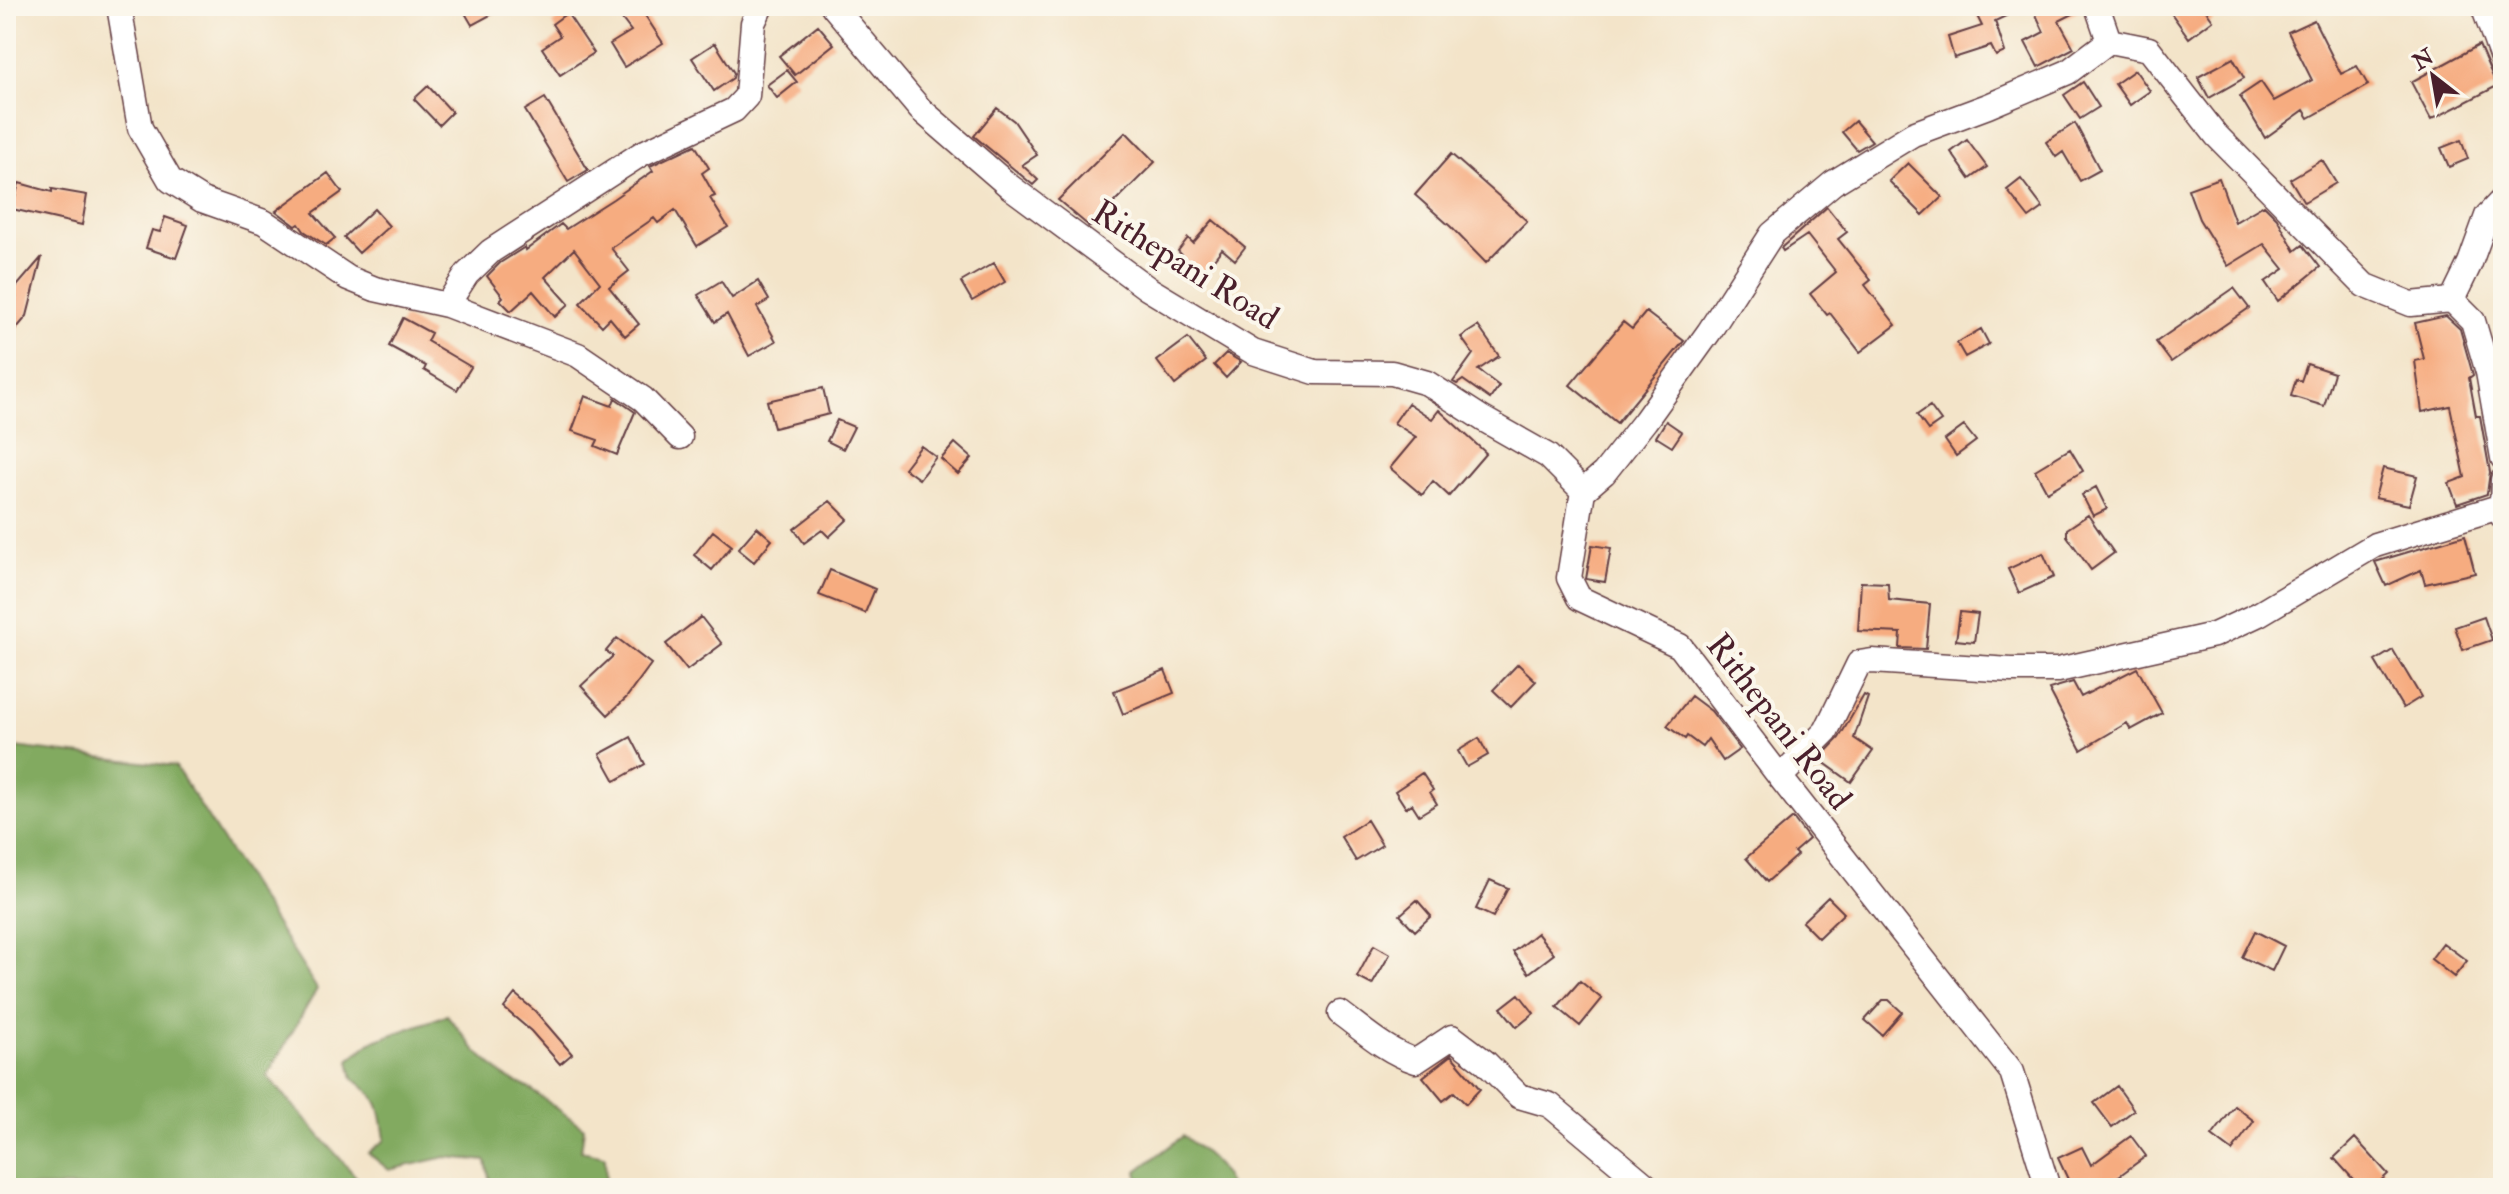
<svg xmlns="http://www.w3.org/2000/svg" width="2509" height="1194" font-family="'IM FELL Double Pica',serif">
  <rect width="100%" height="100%" fill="#fbf7ec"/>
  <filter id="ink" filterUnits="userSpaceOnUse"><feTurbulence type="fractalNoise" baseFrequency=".0125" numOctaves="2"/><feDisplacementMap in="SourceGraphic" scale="16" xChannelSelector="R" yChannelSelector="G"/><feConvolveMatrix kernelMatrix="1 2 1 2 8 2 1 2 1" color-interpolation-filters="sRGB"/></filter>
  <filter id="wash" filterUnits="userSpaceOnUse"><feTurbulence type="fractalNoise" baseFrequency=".006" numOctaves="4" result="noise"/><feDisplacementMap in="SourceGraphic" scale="32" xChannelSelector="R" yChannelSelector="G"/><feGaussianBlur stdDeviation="1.8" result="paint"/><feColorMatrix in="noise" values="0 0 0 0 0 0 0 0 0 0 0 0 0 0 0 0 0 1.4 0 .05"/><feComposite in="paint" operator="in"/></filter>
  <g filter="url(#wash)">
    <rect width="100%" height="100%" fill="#f3e4c9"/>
    <path fill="#82aa61" stroke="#666446" stroke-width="2" d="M 6,746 L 175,766 L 317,989 L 267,1076 L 366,1188 L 6,1187 Z
      M 447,1015 L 476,1051 L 505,1077 L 529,1088 L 584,1128 L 581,1151 L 605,1156 L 606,1188 L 491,1188 L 486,1161 L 446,1157 L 389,1170 L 368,1153 L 385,1140 C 381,1109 380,1096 353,1079 L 349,1060 L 371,1042 Z
      M 1183,1136 C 1202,1150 1223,1165 1230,1188 L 1140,1188 L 1137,1171 Z"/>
    <g id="blocks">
      <path fill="#f6ac80" d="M 461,6 L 507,6 L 472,25 Z
        M 612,6 L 639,6 L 663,43 L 624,67 L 610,44 L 631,31 Z
        M 1972,6 L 2027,6 L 1995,21 L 2005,52 L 1996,56 L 1991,46 L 1954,58 L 1948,37 L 1982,26 Z
        M 2032,6 L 2082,6 L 2083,9 L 2059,21 L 2074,48 L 2038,67 L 2025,42 L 2044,32 Z
        M 2166,6 L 2203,6 L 2213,20 L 2189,38 Z
        M 567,13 L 594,53 L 560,75 L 542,48 L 560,36 L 552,24 Z
        M 2314,20 L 2341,74 L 2357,66 L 2368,85 L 2309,118 L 2304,110 L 2265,138 L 2240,96 L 2261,82 L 2274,101 L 2312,80 L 2288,32 Z
        M 818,25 L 834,44 L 795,75 L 779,56 Z
        M 715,43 L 734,73 L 733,78 L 714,91 L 692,58 Z
        M 2479,45 L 2497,86 L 2431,120 L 2411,82 Z
        M 2233,58 L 2244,78 L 2209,98 L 2198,77 Z
        M 787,70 L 797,82 L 777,98 L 767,85 Z
        M 2135,70 L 2150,91 L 2130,105 L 2115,84 Z
        M 2083,82 L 2099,107 L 2080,119 L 2064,95 Z
        M 428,86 L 452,112 L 439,125 L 414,99 Z
        M 545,98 L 588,170 L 568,182 L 525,110 Z
        M 997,108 L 1014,121 L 1037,155 L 1022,165 L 1038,180 L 1033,185 L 974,136 Z
        M 1855,121 L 1872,141 L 1857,150 L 1842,132 Z
        M 2075,123 L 2100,170 L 2080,181 L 2063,152 L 2056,157 L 2046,142 Z
        M 1126,132 L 1155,162 L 1090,227 L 1058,200 Z
        M 1967,140 L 1987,167 L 1970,179 L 1951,152 Z
        M 2461,140 L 2468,159 L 2449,167 L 2441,148 Z
        M 695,145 L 709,168 L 702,173 L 715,196 L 710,198 L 728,227 L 697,246 L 675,210 L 658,223 L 654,218 L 611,248 L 629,271 L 609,287 L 639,324 L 625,336 L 610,318 L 602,326 L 580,303 L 600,283 L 574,249 L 545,277 L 569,304 L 555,317 L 533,291 L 511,311 L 500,300 L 503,297 L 487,276 L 500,263 L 525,247 L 526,250 L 561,224 L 566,229 L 613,199 L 653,171 L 650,166 Z
        M 1451,154 L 1527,221 L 1486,263 L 1451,227 L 1415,195 Z
        M 2322,160 L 2336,183 L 2304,202 L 2290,179 Z
        M 1908,163 L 1942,197 L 1923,215 L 1889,181 Z
        M 328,173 L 342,192 L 313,213 L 335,238 L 326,245 L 304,231 L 299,224 L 296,226 L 276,211 Z
        M 2219,178 L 2235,222 L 2264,205 L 2277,218 L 2295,251 L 2303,245 L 2320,267 L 2278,301 L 2265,282 L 2284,269 L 2264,244 L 2228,266 L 2199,219 L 2188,189 Z
        M 2021,179 L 2043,208 L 2029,218 L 2007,190 Z
        M 19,183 L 52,192 L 52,189 L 87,195 L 82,225 L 12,209 Z
        M 1827,207 L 1847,232 L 1838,239 L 1871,280 L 1865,285 L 1896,325 L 1860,352 L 1830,313 L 1827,315 L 1810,294 L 1836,272 L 1807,235 L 1783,251 L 1781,248 Z
        M 374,209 L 389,226 L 359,253 L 344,237 Z
        M 165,217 L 188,225 L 176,258 L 146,248 L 152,230 L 160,232 Z
        M 1213,220 L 1245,247 L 1235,260 L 1222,249 L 1195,283 L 1174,267 L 1183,256 L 1178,251 L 1188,238 L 1193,243 Z
        M 42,257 L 27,316 L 6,341 L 6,308 L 16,297 L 11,293 Z
        M 994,263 L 1005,282 L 972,301 L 961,282 Z
        M 721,281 L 732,298 L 758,281 L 769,300 L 757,307 L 776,341 L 749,356 L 727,314 L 715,322 L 698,295 Z
        M 2234,288 L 2249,308 L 2171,362 L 2156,342 Z
        M 1646,312 L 1684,341 L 1617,423 L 1570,385 L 1623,322 L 1632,329 Z
        M 2446,316 L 2460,329 L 2473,375 L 2469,378 L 2476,416 L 2480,416 L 2490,472 L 2487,494 L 2457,504 L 2449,483 L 2465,477 L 2450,406 L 2422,412 L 2415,361 L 2424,359 L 2415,323 Z
        M 403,318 L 431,333 L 427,341 L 471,367 L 457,390 L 424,370 L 426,366 L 389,346 Z
        M 1478,326 L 1499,356 L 1478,370 L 1499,386 L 1490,399 L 1463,380 L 1457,384 L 1453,382 L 1473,354 L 1461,337 Z
        M 1981,329 L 1989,344 L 1965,357 L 1957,343 Z
        M 1188,338 L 1206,361 L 1175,385 L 1157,361 Z
        M 1226,353 L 1241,362 L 1226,378 L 1214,365 Z
        M 2307,364 L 2334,373 L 2324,406 L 2291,396 L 2296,379 L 2301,381 Z
        M 823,388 L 829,414 L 774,428 L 767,401 Z
        M 585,396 L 612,406 L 615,398 L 635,412 L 617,455 L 595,446 L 598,440 L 572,431 Z
        M 1408,403 L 1432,419 L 1439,410 L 1486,453 L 1449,496 L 1433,481 L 1422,495 L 1390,468 L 1416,437 L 1394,423 Z
        M 1930,406 L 1941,421 L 1928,430 L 1917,415 Z
        M 837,420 L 854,427 L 843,449 L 827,441 Z
        M 1666,421 L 1682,432 L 1672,447 L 1656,437 Z
        M 1964,426 L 1976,441 L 1956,456 L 1945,440 Z
        M 955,443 L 972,458 L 958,474 L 941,459 Z
        M 921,446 L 936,457 L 919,479 L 904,468 Z
        M 2070,449 L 2083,471 L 2047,492 L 2035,470 Z
        M 2383,468 L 2417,476 L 2409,505 L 2375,498 Z
        M 2096,487 L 2107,509 L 2093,516 L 2082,495 Z
        M 830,501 L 848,519 L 829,537 L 822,530 L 804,543 L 794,529 Z
        M 2088,515 L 2114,553 L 2091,570 L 2067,536 L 2067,529 Z
        M 757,527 L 772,540 L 754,562 L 738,549 Z
        M 713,531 L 732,546 L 712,570 L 694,555 Z
        M 2465,535 L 2475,573 L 2425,584 L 2421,570 L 2386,586 L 2375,562 Z
        M 1592,545 L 1611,548 L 1605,582 L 1586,579 Z
        M 2043,553 L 2054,577 L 2019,593 L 2008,569 Z
        M 830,570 L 875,589 L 865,613 L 819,595 Z
        M 1861,582 L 1888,583 L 1889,600 L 1930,604 L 1926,649 L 1900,648 L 1901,633 L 1858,631 Z
        M 1960,612 L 1978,614 L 1974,642 L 1956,640 Z
        M 701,617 L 722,644 L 687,670 L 666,644 Z
        M 2484,617 L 2492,640 L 2463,650 L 2455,627 Z
        M 617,638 L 651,664 L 626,698 L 608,715 L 581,686 L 613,656 L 606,651 Z
        M 2393,650 L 2421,697 L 2403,708 L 2375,661 Z
        M 1518,664 L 1536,681 L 1511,707 L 1493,690 Z
        M 2137,668 L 2162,713 L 2131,730 L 2127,723 L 2081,750 L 2049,689 L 2073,682 L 2081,697 Z
        M 1165,670 L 1174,693 L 1123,714 L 1114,691 Z
        M 1864,695 L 1868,697 L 1854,738 L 1873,751 L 1851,782 L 1819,759 L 1839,738 Z
        M 1691,696 L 1711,711 L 1740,749 L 1723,761 L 1708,739 L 1702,747 L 1687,736 L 1685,739 L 1667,726 Z
        M 631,737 L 645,764 L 615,781 L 600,754 Z
        M 1479,738 L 1488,755 L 1467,767 L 1458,751 Z
        M 1422,773 L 1433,790 L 1430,792 L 1437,804 L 1419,815 L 1412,804 L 1406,808 L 1395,791 Z
        M 1793,818 L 1809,839 L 1794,852 L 1797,855 L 1767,882 L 1746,858 Z
        M 1367,820 L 1382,845 L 1356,861 L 1341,837 Z
        M 1490,880 L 1508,888 L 1493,917 L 1476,909 Z
        M 1828,897 L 1844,913 L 1818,938 L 1802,922 Z
        M 1417,900 L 1431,916 L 1415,931 L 1400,915 Z
        M 2255,931 L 2284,946 L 2272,971 L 2242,957 Z
        M 1537,933 L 1554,954 L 1529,973 L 1513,952 Z
        M 2443,943 L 2467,961 L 2454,977 L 2431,959 Z
        M 1374,945 L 1390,954 L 1372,985 L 1357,977 Z
        M 1580,981 L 1602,999 L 1580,1026 L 1557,1007 Z
        M 515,994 L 535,1011 L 572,1054 L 560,1064 L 531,1031 L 504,1008 Z
        M 1519,994 L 1534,1013 L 1517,1027 L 1501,1008 Z
        M 1883,1000 L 1889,1000 L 1902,1012 L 1882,1035 L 1865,1020 Z
        M 1451,1055 L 1480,1089 L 1466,1104 L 1454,1092 L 1443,1101 L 1423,1077 Z
        M 2117,1086 L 2134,1110 L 2112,1127 L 2094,1103 Z
        M 2235,1106 L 2254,1121 L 2232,1151 L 2212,1136 Z
        M 2131,1136 L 2146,1156 L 2119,1176 L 2094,1188 L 2072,1188 L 2058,1158 L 2082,1147 L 2091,1165 Z
        M 2355,1138 L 2388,1174 L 2373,1188 L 2361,1188 L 2334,1158 Z"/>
    </g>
  </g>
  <g filter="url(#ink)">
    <use href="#blocks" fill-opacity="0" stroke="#633d43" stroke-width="2"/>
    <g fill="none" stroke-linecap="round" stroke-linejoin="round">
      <defs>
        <path id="minor" d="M 119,6 L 140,128 L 170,180 L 202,200 L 264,222 L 348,278 L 375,289 L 447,305 L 578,355 L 643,399 L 680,437
          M 833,6 L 920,109 L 1009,186 L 1147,288 L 1253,352 L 1315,372 L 1392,373 L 1427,383 L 1483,419 L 1548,456 L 1583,491 L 1569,578 L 1579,598 L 1680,646 L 1780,777 L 2012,1072 L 2048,1188
          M 2097,6 L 2109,41
          M 2483,6 L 2503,61
          M 2452,300 L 2470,263 L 2487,216 L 2503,199
          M 447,305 L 467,274 L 491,251 L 641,154 L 734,110 L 747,96 L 753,23 L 761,6
          M 1583,491 L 1604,473 L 1645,421 L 1709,332 L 1772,234 L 1833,183 L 1913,134 L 1988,106 L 2068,72 L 2109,41 L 2149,49 L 2216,135 L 2364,285 L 2411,304 L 2452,300 L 2473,321 L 2488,372 L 2503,458
          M 2502,506 L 2503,480
          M 1780,777 L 1826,731 L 1859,663 L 1872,661 L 2011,670 L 2058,670 L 2214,635 L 2259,614 L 2375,545 L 2502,506 L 2503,517
          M 1340,1013 C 1363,1030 1387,1052 1416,1061 L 1452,1037 L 1485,1062 L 1519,1096 L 1550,1105 L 1649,1188"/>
      </defs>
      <use href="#minor" stroke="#633d43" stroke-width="27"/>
      <use href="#minor" stroke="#fff" stroke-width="24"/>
    </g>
  </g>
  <g text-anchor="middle" stroke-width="8" stroke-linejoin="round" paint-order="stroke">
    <g font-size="34" fill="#4a1f2b" stroke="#fbf7ec">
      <text transform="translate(1186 264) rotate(32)" y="12">Rithepani Road</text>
      <text transform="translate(1780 721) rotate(52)" y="12">Rithepani Road</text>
    </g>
  </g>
  <rect width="2509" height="1194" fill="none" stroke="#fbf7ec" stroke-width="32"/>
  <g transform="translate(2433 76) rotate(329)" stroke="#fbf7ec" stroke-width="6" paint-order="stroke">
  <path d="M0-6L14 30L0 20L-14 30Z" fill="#4a1f2b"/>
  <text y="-12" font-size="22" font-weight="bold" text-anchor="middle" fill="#4a1f2b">N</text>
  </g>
</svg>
